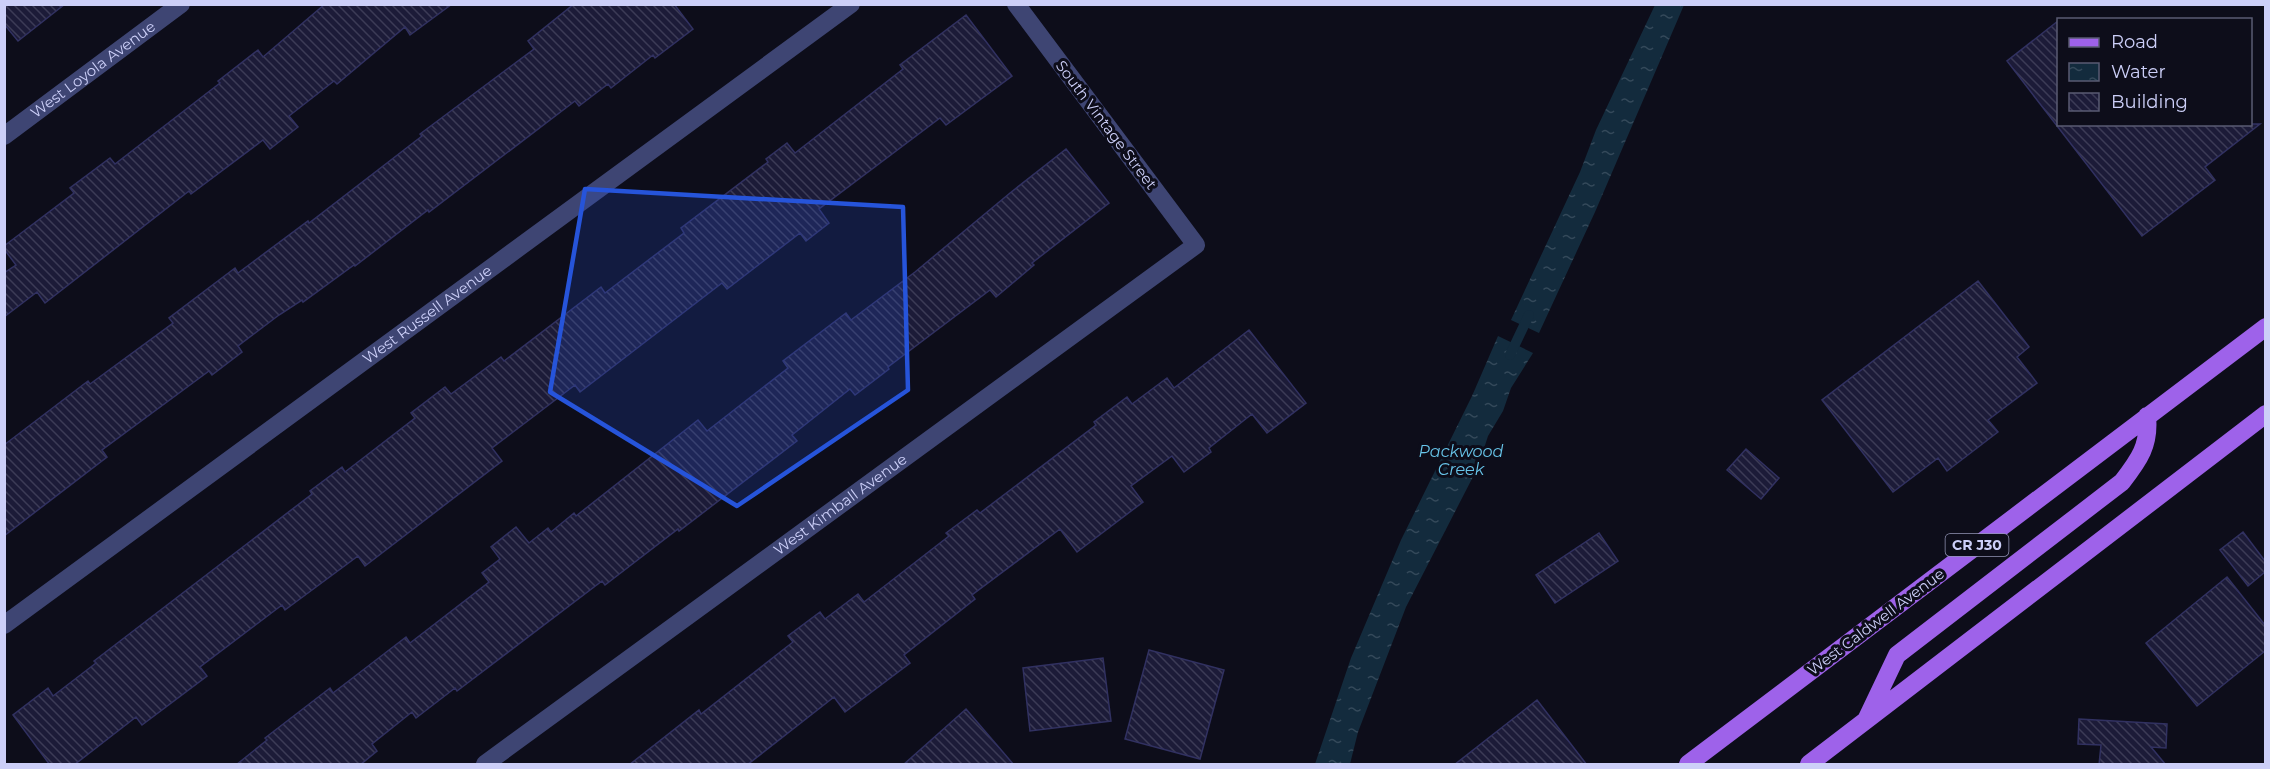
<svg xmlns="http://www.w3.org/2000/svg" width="2270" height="769" font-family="Montserrat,sans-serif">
  <defs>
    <pattern id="water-ripples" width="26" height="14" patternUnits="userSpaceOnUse" patternTransform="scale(1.5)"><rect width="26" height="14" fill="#132b3d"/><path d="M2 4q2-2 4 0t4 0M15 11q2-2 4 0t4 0" fill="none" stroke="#34495a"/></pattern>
    <pattern id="building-back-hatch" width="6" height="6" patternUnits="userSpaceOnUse" patternTransform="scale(1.5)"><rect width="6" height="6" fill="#1c1b38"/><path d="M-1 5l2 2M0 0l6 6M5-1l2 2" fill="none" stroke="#3c3b56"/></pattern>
  </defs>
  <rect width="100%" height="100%" fill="#0d0d1a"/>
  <path fill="url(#water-ripples)" d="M 1655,5 L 1684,5 L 1595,212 L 1539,333 L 1511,320 L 1580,172 L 1596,130 Z
    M 1498,336 L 1533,353 L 1511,388 L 1503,411 L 1488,436 L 1478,467 L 1406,607 L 1358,732 L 1350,764 L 1315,764 L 1351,658 L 1401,540 L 1472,396 Z"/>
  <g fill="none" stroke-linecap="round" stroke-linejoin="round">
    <path stroke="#132b3d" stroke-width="10" d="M 1510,355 L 1529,315"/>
  </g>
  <path fill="url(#building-back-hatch)" stroke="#313161" stroke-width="1.5" d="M 4,4 L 65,4 L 18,41 L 4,24 Z
    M 325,4 L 452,4 L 410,35 L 405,27 L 337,84 L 334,81 L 289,116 L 298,127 L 270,149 L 263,140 L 191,194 L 189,191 L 45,303 L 37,292 L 4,317 L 4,273 L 16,265 L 4,249 L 4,246 L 74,193 L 70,188 L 110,158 L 115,164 L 220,83 L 218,81 L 258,50 L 263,57 Z
    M 574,4 L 674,4 L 693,29 L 655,58 L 653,55 L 611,88 L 608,84 L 579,106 L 575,101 L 429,212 L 428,210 L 355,266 L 354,265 L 303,302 L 302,300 L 279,315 L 238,346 L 242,352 L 212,375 L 209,371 L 102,450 L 107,457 L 4,536 L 4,445 L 88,381 L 90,384 L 173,323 L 169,318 L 235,268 L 238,273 L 308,221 L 309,223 L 422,136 L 420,134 L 534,49 L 528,41 Z
    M 966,15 L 1012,76 L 946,125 L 940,118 L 819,209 L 829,223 L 806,241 L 800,233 L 727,289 L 722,283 L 580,392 L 575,385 L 492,448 L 502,461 L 365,566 L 358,556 L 285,610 L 282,605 L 200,667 L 207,676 L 142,725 L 136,717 L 74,765 L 50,765 L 13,715 L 48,688 L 53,696 L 96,663 L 94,661 L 312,494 L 310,491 L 342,467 L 345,472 L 415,418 L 411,413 L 445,387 L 451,394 L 501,357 L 504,361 L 601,287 L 605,293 L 684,233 L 681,228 L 768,162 L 766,159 L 787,143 L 795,153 L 903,69 L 900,65 Z
    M 2058,21 L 2058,124 L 2260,124 L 2205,167 L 2215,180 L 2142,236 L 2007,61 Z
    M 1066,149 L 1109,203 L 1032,263 L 1034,265 L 996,297 L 990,290 L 888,367 L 889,369 L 855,395 L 850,389 L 792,435 L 797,441 L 679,531 L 678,529 L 605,585 L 602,581 L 457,691 L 455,688 L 416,718 L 412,712 L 372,744 L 377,751 L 360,765 L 236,765 L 267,740 L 265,738 L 330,688 L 333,693 L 406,637 L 410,643 L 489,582 L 482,573 L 500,559 L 491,547 L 516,527 L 529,543 L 548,528 L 551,532 L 574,513 L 576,516 L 698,420 L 707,431 L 788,368 L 783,361 L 846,313 L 851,320 L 915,272 L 1010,193 Z
    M 1978,281 L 2029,347 L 2017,357 L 2037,383 L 1988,420 L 1998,432 L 1947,471 L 1938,458 L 1893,492 L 1822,400 Z
    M 1249,330 L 1306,403 L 1267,433 L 1252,414 L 1209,448 L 1211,452 L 1184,472 L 1172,456 L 1131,486 L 1143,502 L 1077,552 L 1060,529 L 972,595 L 975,599 L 904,655 L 910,663 L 845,712 L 834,697 L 747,765 L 629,765 L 699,710 L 701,714 L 793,642 L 788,636 L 820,612 L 825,619 L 858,594 L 864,602 L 949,536 L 946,533 L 977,510 L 980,513 L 1096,425 L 1094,422 L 1127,397 L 1132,404 L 1167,378 L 1174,388 Z
    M 1746,449 L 1779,478 L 1761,499 L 1727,470 Z
    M 2243,532 L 2265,561 L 2265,572 L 2248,586 L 2220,550 Z
    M 1599,533 L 1618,561 L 1555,603 L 1536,575 Z
    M 2227,577 L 2265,625 L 2265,651 L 2197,706 L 2146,643 Z
    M 1149,650 L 1224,670 L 1200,759 L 1125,739 Z
    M 1103,658 L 1111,721 L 1030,731 L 1023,668 Z
    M 1537,700 L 1587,765 L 1454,765 Z
    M 966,709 L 1014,765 L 903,765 Z
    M 2079,719 L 2167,724 L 2166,748 L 2151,747 L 2166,765 L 2099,765 L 2101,745 L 2078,744 Z"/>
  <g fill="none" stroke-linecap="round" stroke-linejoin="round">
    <g stroke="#3e4573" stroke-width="18">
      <path id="s1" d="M 4,136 L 181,4"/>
      <path id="s2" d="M 4,625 L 851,4"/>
      <path id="s3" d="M 485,764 L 1196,245 L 1016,4"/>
    </g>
    <path stroke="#9e62ea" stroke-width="18" d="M 1867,718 L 1897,655 L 2122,482 C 2139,460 2150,445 2147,416
      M 1688,764 L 2266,327
      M 1809,764 L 2266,414"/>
  </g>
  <path fill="#2654da" fill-opacity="0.2" stroke="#2654da" stroke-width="4.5" stroke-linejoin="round" d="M 585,189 L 903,207 L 908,390 L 737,506 L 550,392 Z"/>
  <g text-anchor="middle" stroke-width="6" stroke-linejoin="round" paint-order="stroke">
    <rect fill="#0d0d1a" stroke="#9395b5" stroke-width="1.5" x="1945.5" y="534" width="63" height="22" rx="4.5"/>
    <g font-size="14" font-weight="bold" fill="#cccff8">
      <text x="1977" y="550">CR J30</text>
    </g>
    <g font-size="15" fill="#cccff8" stroke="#0d0d1a">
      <text dy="5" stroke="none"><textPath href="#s1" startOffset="111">West Loyola Avenue</textPath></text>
      <text transform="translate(1106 125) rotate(53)" y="5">South Vintage Street</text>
      <text dy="5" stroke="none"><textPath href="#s2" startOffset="525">West Russell Avenue</textPath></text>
      <text dy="5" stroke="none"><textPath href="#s3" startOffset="440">West Kimball Avenue</textPath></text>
      <text transform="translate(1876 622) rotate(-37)" y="5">West Caldwell Avenue</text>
    </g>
    <g font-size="16" font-style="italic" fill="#68c6eb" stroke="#0d0d1a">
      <text x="1461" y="457">Packwood<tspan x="1461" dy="18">Creek</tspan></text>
    </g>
  </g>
  <rect width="2270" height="769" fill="none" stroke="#cccff8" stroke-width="12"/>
  <rect x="2057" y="18" width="195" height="108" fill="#0d0d1a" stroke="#595b73" stroke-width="1.5"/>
  <rect x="2069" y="38" width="30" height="9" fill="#9e62ea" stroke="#595b73" stroke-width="1.5"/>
  <text x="2111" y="48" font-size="18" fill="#cccff8">Road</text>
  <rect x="2069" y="63" width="30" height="18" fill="url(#water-ripples)" stroke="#595b73" stroke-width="1.5"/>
  <text x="2111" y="78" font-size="18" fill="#cccff8">Water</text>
  <rect x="2069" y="93" width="30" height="18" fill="url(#building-back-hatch)" stroke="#595b73" stroke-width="1.5"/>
  <text x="2111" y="108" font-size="18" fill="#cccff8">Building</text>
</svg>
